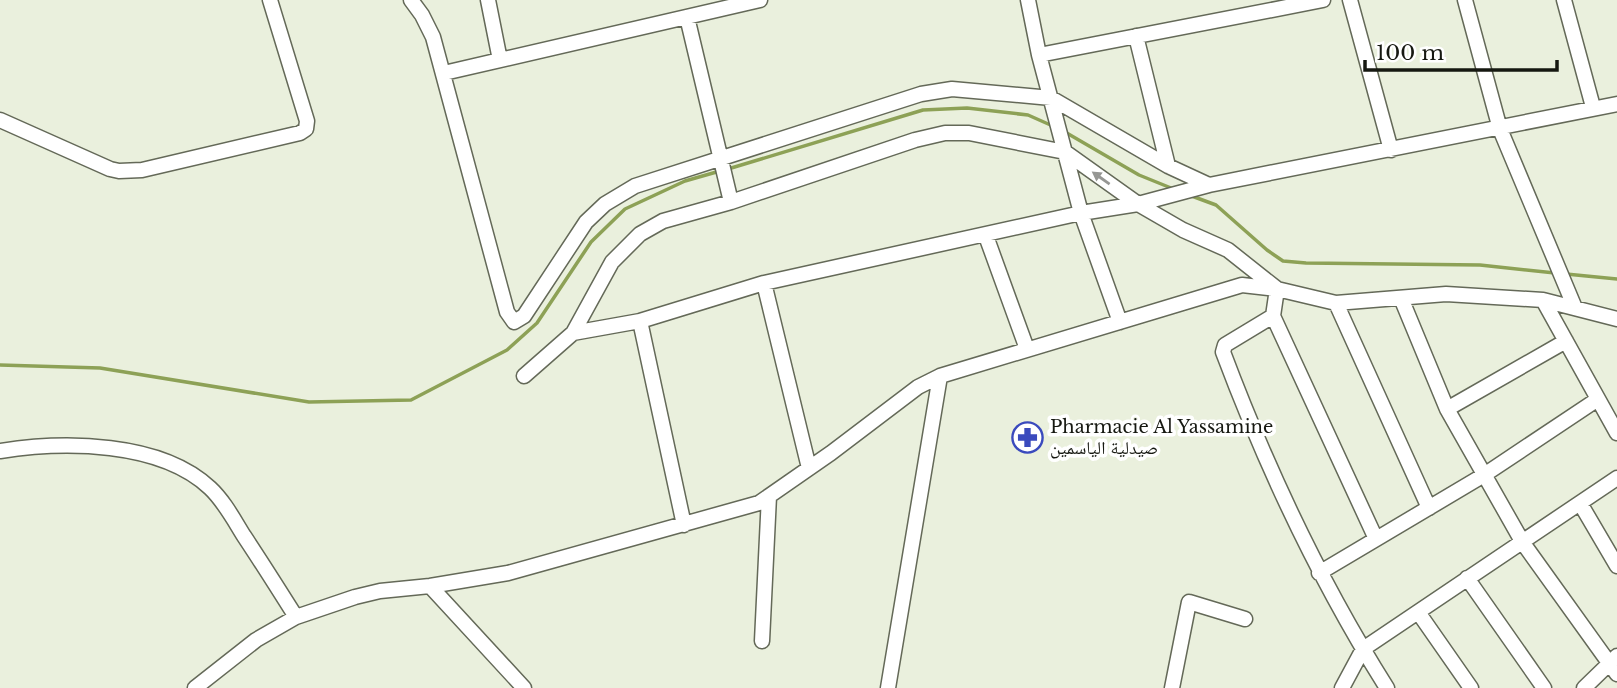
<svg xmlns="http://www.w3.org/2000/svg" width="1617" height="688" font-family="'Libre Baskerville','Noto Naskh Arabic',serif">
  <rect width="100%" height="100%" fill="#eaf0dd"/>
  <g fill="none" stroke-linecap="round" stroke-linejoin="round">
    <path stroke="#8da156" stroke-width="3.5" d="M 1065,132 L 1139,175 L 1176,190
      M 728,169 L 923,110 L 967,108 L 1028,115 L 1055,127
      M 1189,195 L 1216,205 L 1267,250 L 1283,261 L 1306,263 L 1480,265 L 1555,273
      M 1566,274 L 1617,279
      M 0,365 L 100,368 L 309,402 L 411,400 L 507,350 L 537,323 L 591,242 L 625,209 L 685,181 L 720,171"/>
    <defs>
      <path id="minor" d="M 411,0 L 422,15 L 433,37 L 507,312 L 514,322 L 524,316 L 586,222 L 605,204 L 635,186 L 921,94 L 952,89 L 1051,98 L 1168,166 L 1209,185
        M 488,0 L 500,60
        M 1028,0 L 1039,55 L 1081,213 L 1120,322
        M 1350,0 L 1391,150
        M 1465,0 L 1500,129 L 1575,308
        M 1564,0 L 1593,107
        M 687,17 L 731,202
        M 1136,36 L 1168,166
        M 1039,55 L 1323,0
        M 444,73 L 760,0
        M 0,120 L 110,169 L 119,171 L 142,170 L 300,133 L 306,129 L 307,121 L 270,0
        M 986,236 L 1027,349
        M 764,283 L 809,468
        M 1277,289 L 1273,316 L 1225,345 L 1223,352 C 1267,469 1320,582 1387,688
        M 1401,298 L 1447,409 L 1523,543 L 1617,674
        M 1543,300 L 1617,433
        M 1336,303 L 1429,508
        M 1273,316 L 1376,539
        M 640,321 L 684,525
        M 573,333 L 640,321 L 764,283 L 1081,213 L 1138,204 L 1209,185 L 1617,104
        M 524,376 L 573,333 L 612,262 L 640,234 L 663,221 L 731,202 L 915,140 L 945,133 L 969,133 L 1065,152 L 1138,204 L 1183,230 L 1228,250 L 1276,288
        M 1447,409 L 1566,341
        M 0,451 C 64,441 160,441 210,488 C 224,501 234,520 244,536 C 262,563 279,590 296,617
        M 1580,503 L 1617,566
        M 1319,573 L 1484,475 L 1598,399
        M 1467,578 L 1544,688
        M 430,586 L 524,688
        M 1418,612 L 1471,688
        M 762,641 L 769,496
        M 195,688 L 256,640 L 296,617 L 355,597 L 380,591 L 430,586 L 508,573 L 759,503 L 831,453 L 918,387 L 940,376 L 1242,285 L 1277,289 L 1336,303 L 1446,294 L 1543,300 L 1617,319
        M 888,688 L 940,376
        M 1172,688 L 1189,602 L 1245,619
        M 1342,688 L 1363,649 L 1617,478
        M 1584,688 L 1617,656"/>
    </defs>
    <use href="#minor" stroke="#646958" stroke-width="17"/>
    <use href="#minor" stroke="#fff" stroke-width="14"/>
  </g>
  <defs><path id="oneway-solid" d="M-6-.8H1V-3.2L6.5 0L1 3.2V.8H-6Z" transform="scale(1.75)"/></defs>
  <use fill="#969794" href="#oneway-solid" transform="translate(1101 178) rotate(-145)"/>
  <defs>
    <symbol id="pharmacy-ring" viewBox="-11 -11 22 22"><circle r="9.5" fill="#fff" stroke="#3a4abd" stroke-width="1.5"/><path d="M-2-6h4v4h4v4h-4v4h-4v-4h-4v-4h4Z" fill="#3a4abd"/></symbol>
  </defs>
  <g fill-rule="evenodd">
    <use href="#pharmacy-ring" x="1010" y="420" width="35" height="35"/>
  </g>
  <g text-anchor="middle" stroke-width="7" stroke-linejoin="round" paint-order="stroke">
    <g font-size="18" fill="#161811" stroke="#fff" text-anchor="start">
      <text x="1050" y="433">Pharmacie Al Yassamine<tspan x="1050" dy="21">صيدلية الياسمين</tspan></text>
    </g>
  </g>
  <path d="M1365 60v10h192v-10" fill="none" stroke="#161811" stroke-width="3.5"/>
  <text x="1376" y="60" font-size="21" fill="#161811" stroke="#ffffff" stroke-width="5" paint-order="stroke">100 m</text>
</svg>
